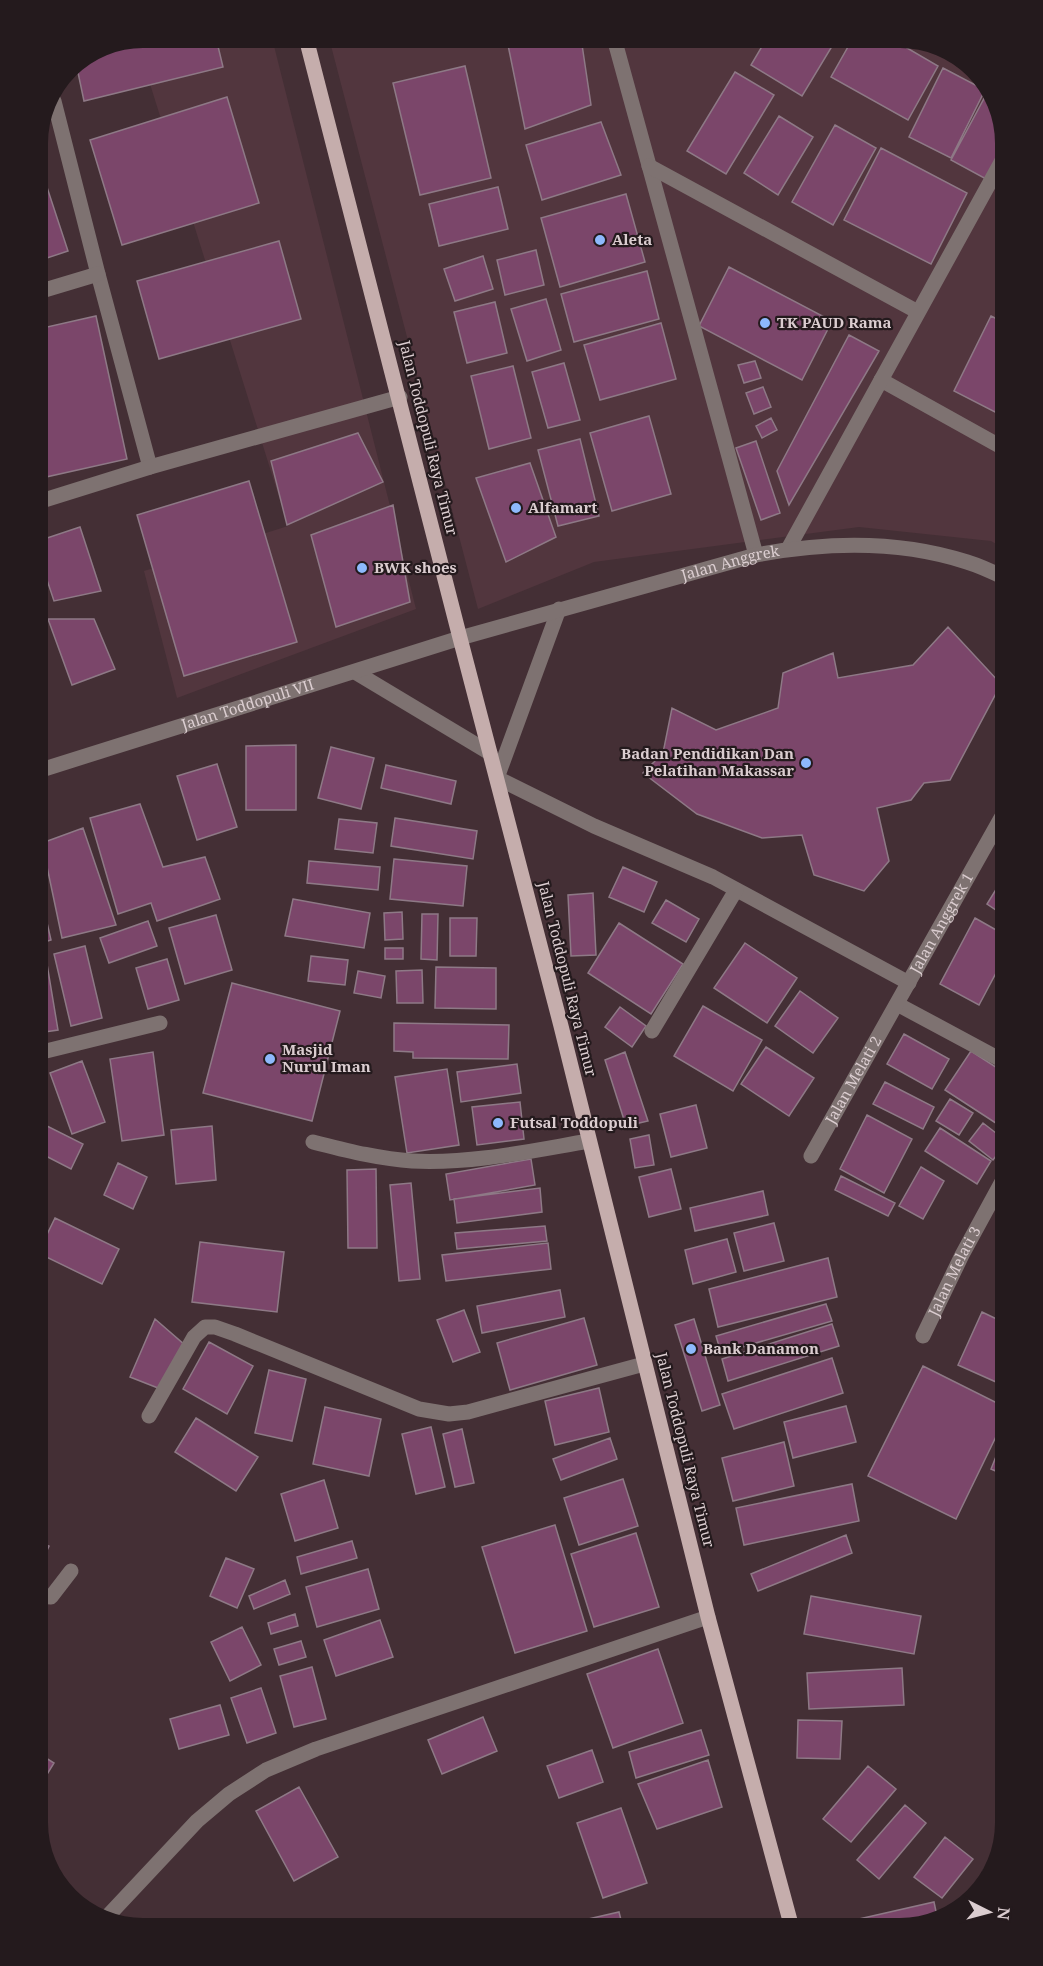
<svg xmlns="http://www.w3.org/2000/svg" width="1043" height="1966" font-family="'Noto Serif',serif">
  <rect width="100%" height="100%" fill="#442f35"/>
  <path fill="#52363e" d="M 143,38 L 272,38 L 416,609 L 177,698 L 144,571 L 288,526 L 136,39 Z
    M 329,38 L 908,38 L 959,55 L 997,102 L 1005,143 L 1005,549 L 991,541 L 859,527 L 594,562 L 478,609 Z"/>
  <path fill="#7b466a" stroke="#8e7986" stroke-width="1.5" d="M 143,38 L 216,38 L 223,67 L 84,101 L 76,63 L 103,45 Z
    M 534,38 L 581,38 L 591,105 L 525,129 L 508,45 Z
    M 767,38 L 837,38 L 802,96 L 751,65 Z
    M 853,38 L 890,38 L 938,66 L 908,120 L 831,77 Z
    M 465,66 L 491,178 L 420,195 L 393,83 Z
    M 943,68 L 985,90 L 951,158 L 909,137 Z
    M 735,72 L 774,95 L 726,174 L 687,151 Z
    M 987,93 L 997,102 L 1005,143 L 986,179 L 951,160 Z
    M 227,97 L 259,203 L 122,245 L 90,140 Z
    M 779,116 L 813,137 L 778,195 L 744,173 Z
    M 601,122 L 621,175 L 542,200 L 526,145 Z
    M 835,125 L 876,148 L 833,225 L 792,202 Z
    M 881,148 L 967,193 L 931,264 L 844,220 Z
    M 39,163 L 68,251 L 38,261 L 38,164 Z
    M 498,187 L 508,229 L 439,246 L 429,204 Z
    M 626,194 L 645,262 L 560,287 L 541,218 Z
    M 279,241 L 301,319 L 159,359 L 137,281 Z
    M 536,250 L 544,285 L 505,295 L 497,260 Z
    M 483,256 L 493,289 L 455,301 L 444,269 Z
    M 729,267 L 832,321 L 802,380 L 699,326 Z
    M 647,271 L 659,319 L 574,342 L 561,294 Z
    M 1005,281 L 1005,297 L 998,293 Z
    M 546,299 L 561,350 L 527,361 L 511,309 Z
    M 495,302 L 507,353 L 467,363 L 454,312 Z
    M 96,316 L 127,459 L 46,477 L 38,438 L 38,329 Z
    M 991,316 L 1005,323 L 1005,391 L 995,412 L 954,391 Z
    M 661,323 L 676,379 L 600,400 L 584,345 Z
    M 849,335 L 879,351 L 789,505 L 777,471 Z
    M 755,361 L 761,378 L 744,383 L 738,365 Z
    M 564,363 L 580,420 L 548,428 L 532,372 Z
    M 513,366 L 531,438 L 489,449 L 471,376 Z
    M 763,387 L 771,407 L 754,414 L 746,393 Z
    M 1005,407 L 1005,428 L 997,423 Z
    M 649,416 L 671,494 L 612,511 L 590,433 Z
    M 771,418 L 777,430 L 762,438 L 756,426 Z
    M 358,433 L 383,482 L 287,525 L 271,461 Z
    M 580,439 L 599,516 L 558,526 L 538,450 Z
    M 756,441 L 780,513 L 761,520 L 736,448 Z
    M 530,463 L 556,537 L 506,562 L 476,478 Z
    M 249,481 L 297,642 L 184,676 L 137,515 Z
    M 393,505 L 410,602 L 336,627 L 311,535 Z
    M 80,527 L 101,591 L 54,601 L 38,553 L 38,541 Z
    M 48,619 L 94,619 L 115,669 L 72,685 Z
    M 948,627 L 1001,684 L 950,780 L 924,783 L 911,800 L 877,808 L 889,861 L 864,891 L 814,875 L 802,835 L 762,838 L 697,814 L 643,773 L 663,753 L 672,708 L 716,730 L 778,708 L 783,673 L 833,653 L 838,678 L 913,665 Z
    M 296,745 L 296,810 L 246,810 L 246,746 Z
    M 331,747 L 374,758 L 361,809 L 318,798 Z
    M 217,764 L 237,827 L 197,840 L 177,776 Z
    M 386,765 L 456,781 L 451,804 L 381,788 Z
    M 140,804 L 163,867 L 205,857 L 220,899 L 157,921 L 151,903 L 118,914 L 90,818 Z
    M 395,818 L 477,831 L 473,859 L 391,846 Z
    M 339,819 L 377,823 L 373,853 L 335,849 Z
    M 83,828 L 116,925 L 62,938 L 42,843 Z
    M 394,859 L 467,866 L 463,906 L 390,899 Z
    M 309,861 L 380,867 L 378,890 L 307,883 Z
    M 623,867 L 657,882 L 644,912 L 609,897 Z
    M 1005,875 L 1005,916 L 987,904 Z
    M 38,884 L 51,940 L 38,944 Z
    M 593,893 L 596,955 L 571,956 L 568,895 Z
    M 293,899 L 370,913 L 364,948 L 285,936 Z
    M 666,900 L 699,919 L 686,942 L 652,923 Z
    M 402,912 L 403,939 L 385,940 L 384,913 Z
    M 422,914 L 438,914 L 437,960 L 421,959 Z
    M 216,915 L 232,970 L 185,984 L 169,928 Z
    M 450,918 L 477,918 L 476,956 L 450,956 Z
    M 975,918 L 1005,935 L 1005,956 L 979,1005 L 940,984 Z
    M 148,921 L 157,946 L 109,963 L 100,938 Z
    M 619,923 L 683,964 L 651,1014 L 588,973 Z
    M 745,943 L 797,978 L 767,1023 L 714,988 Z
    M 85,946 L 102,1018 L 71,1026 L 54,954 Z
    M 385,948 L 403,948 L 403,959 L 385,959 Z
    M 311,956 L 348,960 L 345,985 L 308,981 Z
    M 46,958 L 58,1030 L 38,1033 L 38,960 Z
    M 167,959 L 179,1000 L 148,1009 L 136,968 Z
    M 436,967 L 496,968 L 496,1009 L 435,1008 Z
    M 422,970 L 423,1003 L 397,1003 L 396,971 Z
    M 358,971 L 385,976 L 381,998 L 354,993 Z
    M 232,983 L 340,1011 L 312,1121 L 203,1093 Z
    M 800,991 L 838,1018 L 813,1053 L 775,1026 Z
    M 703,1006 L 762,1040 L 733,1091 L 674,1056 Z
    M 620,1007 L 646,1026 L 632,1047 L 605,1027 Z
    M 394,1023 L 509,1025 L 508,1059 L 413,1058 L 413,1052 L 394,1051 Z
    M 904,1034 L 949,1059 L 932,1089 L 887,1064 Z
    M 766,1047 L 814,1078 L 789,1116 L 741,1084 Z
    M 971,1051 L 1005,1073 L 1005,1129 L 945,1090 Z
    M 153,1052 L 164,1135 L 122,1141 L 110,1059 Z
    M 625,1052 L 648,1121 L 626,1126 L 605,1060 Z
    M 82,1061 L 105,1122 L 72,1134 L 50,1073 Z
    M 517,1064 L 521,1093 L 461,1102 L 457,1072 Z
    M 447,1069 L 459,1145 L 407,1153 L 395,1077 Z
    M 885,1082 L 934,1107 L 923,1129 L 873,1104 Z
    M 950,1099 L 973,1113 L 959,1135 L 936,1121 Z
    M 520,1102 L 524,1139 L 477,1145 L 472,1107 Z
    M 696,1105 L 707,1148 L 671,1157 L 660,1114 Z
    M 867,1115 L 912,1139 L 884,1193 L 840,1169 Z
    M 39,1122 L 83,1144 L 71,1169 L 38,1152 Z
    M 983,1123 L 1005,1140 L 1005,1144 L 993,1160 L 969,1141 Z
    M 212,1126 L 216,1180 L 176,1184 L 171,1130 Z
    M 940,1128 L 991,1161 L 977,1184 L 925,1151 Z
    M 649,1135 L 654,1165 L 635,1168 L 630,1139 Z
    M 531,1159 L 535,1185 L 450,1200 L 446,1174 Z
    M 118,1163 L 147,1177 L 133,1209 L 104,1195 Z
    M 921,1167 L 944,1181 L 923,1219 L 899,1206 Z
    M 376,1169 L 377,1248 L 348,1248 L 347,1170 Z
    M 671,1169 L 681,1209 L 649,1217 L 639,1177 Z
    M 841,1176 L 895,1203 L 888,1216 L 835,1190 Z
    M 411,1183 L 420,1279 L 399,1281 L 390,1185 Z
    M 540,1188 L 542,1212 L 457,1223 L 454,1199 Z
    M 763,1191 L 768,1215 L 695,1231 L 690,1208 Z
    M 55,1218 L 119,1249 L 102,1284 L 38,1253 Z
    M 774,1223 L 784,1261 L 744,1271 L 734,1233 Z
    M 545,1226 L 547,1241 L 457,1249 L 455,1233 Z
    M 727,1239 L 736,1272 L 693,1284 L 685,1250 Z
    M 200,1242 L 284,1252 L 277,1312 L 192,1302 Z
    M 548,1243 L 551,1269 L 446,1281 L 442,1255 Z
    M 828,1258 L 837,1297 L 718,1327 L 709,1289 Z
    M 560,1290 L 565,1317 L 482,1333 L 477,1306 Z
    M 826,1304 L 832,1321 L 721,1353 L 716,1336 Z
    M 464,1310 L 480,1352 L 453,1362 L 437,1320 Z
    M 982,1312 L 1005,1323 L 1005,1386 L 958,1365 Z
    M 584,1318 L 597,1365 L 510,1390 L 497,1343 Z
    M 155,1319 L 186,1346 L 158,1388 L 130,1377 Z
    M 694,1319 L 720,1405 L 702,1411 L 675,1325 Z
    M 832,1324 L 839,1346 L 728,1381 L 722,1359 Z
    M 209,1342 L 253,1366 L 227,1414 L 183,1389 Z
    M 832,1358 L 843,1393 L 734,1429 L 722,1394 Z
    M 923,1366 L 1005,1407 L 1005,1418 L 956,1519 L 868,1476 Z
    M 269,1370 L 306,1379 L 292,1441 L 255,1433 Z
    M 599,1388 L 609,1432 L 555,1445 L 545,1401 Z
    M 846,1406 L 856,1442 L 793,1458 L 784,1422 Z
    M 325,1407 L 381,1419 L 369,1476 L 313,1464 Z
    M 196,1418 L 258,1457 L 236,1491 L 175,1452 Z
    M 431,1427 L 445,1487 L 416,1494 L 402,1434 Z
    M 462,1429 L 474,1483 L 455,1487 L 443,1434 Z
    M 1005,1434 L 1005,1475 L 991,1469 Z
    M 610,1438 L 617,1459 L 561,1480 L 553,1459 Z
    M 784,1442 L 794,1486 L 733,1501 L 722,1458 Z
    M 623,1479 L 638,1526 L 579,1545 L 564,1498 Z
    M 324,1480 L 338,1528 L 295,1541 L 281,1494 Z
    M 852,1484 L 859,1521 L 744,1545 L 736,1508 Z
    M 555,1525 L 587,1631 L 515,1653 L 482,1547 Z
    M 636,1533 L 659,1607 L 594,1627 L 571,1554 Z
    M 846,1535 L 852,1553 L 758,1591 L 751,1574 Z
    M 38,1541 L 49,1546 L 38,1570 Z
    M 352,1541 L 357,1558 L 301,1574 L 297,1557 Z
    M 226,1558 L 254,1569 L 237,1608 L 210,1596 Z
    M 368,1569 L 379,1609 L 317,1627 L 306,1587 Z
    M 285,1580 L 290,1594 L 254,1609 L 249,1596 Z
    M 811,1596 L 921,1616 L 914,1654 L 804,1634 Z
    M 295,1614 L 298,1626 L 271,1634 L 268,1623 Z
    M 380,1620 L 393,1657 L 336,1676 L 324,1640 Z
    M 242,1627 L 261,1665 L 230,1681 L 211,1642 Z
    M 301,1641 L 306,1657 L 279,1665 L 274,1649 Z
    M 658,1649 L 683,1723 L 613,1748 L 587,1674 Z
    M 312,1667 L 326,1719 L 294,1727 L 280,1676 Z
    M 902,1668 L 904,1705 L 809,1709 L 807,1673 Z
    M 261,1688 L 276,1733 L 247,1743 L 231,1698 Z
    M 220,1705 L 229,1735 L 179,1749 L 170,1719 Z
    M 483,1717 L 497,1751 L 442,1774 L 428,1740 Z
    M 798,1720 L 842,1721 L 840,1759 L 797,1758 Z
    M 701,1730 L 709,1755 L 636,1778 L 629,1752 Z
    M 592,1750 L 603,1782 L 559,1798 L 547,1766 Z
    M 38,1753 L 54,1763 L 38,1789 Z
    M 708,1760 L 722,1807 L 657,1829 L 638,1784 Z
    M 868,1766 L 896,1789 L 851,1842 L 823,1819 Z
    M 299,1787 L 338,1857 L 294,1881 L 256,1811 Z
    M 905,1805 L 926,1823 L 879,1879 L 857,1860 Z
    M 621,1808 L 647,1883 L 603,1898 L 577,1823 Z
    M 945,1837 L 973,1859 L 942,1898 L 914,1877 Z
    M 996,1853 L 989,1876 L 983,1871 Z
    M 934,1902 L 938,1921 L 900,1928 L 829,1928 L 828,1926 Z
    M 619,1912 L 623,1928 L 577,1928 L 575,1922 Z"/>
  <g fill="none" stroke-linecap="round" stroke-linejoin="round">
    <g stroke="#7e7271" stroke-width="15">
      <path d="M 614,38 L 756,555"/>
      <path d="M 54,101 L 98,274 L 150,467"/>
      <path d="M 649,166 L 918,312"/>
      <path d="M 38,292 L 98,274"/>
      <path d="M 881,380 L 1005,449"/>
      <path d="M 38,502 L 150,467 L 400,397"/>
      <path d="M 788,549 L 1005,155"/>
      <path d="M 559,609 L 497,778 L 594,826 L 713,877 L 909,983"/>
      <path d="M 355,672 L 490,753"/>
      <path id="s1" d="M 38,771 L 460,638 L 756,555 C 825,542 899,540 967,562 C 980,566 993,572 1005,578"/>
      <path d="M 897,1004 L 1005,1062"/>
      <path d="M 652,1031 L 736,890"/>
      <path d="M 38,1053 L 160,1023"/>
      <path d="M 313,1142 C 345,1150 379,1159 412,1161 C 472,1164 530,1151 589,1141"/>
      <path id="s2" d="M 811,1156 L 1005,811"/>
      <path id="s3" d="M 923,1336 L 962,1255 L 1005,1176"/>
      <path d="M 149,1416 L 194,1337 L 205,1327 L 215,1327 L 235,1334 L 419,1409 L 449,1414 L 468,1412 L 644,1364"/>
      <path d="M 38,1596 L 51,1597 L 71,1571"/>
      <path d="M 106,1918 L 197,1821 L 229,1794 L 266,1770 L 316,1749 L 708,1617"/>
    </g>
    <path stroke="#c5adac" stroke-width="15" d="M 306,38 L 460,638 L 561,1026 L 708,1617 L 792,1928"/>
  </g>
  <g fill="#8db9fc" stroke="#241a1d" stroke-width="2">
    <circle cx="600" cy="240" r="6"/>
    <circle cx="765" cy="323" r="6"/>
    <circle cx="516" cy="508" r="6"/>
    <circle cx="362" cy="568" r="6"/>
    <circle cx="806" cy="763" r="6"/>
    <circle cx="270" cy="1059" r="6"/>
    <circle cx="498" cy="1123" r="6"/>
    <circle cx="691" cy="1349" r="6"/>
  </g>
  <g text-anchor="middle" stroke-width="4.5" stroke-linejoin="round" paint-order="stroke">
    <g font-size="15" font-weight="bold" fill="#dbcdd0" stroke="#241a1d" text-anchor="start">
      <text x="612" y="245">Aleta</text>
      <text x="777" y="328">TK PAUD Rama</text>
      <text x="528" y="513">Alfamart</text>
      <text x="374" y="573">BWK shoes</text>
      <text x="794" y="759" text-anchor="end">Badan Pendidikan Dan<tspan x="794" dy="17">Pelatihan Makassar</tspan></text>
      <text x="282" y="1055">Masjid<tspan x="282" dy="17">Nurul Iman</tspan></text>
      <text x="510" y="1128">Futsal Toddopuli</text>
      <text x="703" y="1354">Bank Danamon</text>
    </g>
    <g font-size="15" fill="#dbcdd0" stroke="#241a1d">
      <text transform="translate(428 438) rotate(76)" y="5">Jalan Toddopuli Raya Timur</text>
      <text dy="5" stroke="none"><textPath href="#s1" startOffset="723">Jalan Anggrek</textPath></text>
      <text dy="5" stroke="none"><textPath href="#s1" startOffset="220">Jalan Toddopuli VII</textPath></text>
      <text dy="5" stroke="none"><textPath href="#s2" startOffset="267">Jalan Anggrek 1</textPath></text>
      <text transform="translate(567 979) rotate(76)" y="5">Jalan Toddopuli Raya Timur</text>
      <text dy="5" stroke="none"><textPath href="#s2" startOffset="87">Jalan Melati 2</textPath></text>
      <text dy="5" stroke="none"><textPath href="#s3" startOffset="72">Jalan Melati 3</textPath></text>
      <text transform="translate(685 1450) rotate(76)" y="5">Jalan Toddopuli Raya Timur</text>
    </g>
  </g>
  <path d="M0 0H1043V1966H0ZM143 48H900A95 95 0 0 1 995 143V1823A95 95 0 0 1 900 1918H143A95 95 0 0 1 48 1823V143A95 95 0 0 1 143 48Z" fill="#241a1d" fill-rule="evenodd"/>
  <g transform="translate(989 1912) rotate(96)" stroke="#241a1d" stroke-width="4.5" paint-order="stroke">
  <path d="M0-4.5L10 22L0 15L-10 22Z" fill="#dbcdd0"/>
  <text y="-9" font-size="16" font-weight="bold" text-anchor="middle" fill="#dbcdd0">N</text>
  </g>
</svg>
